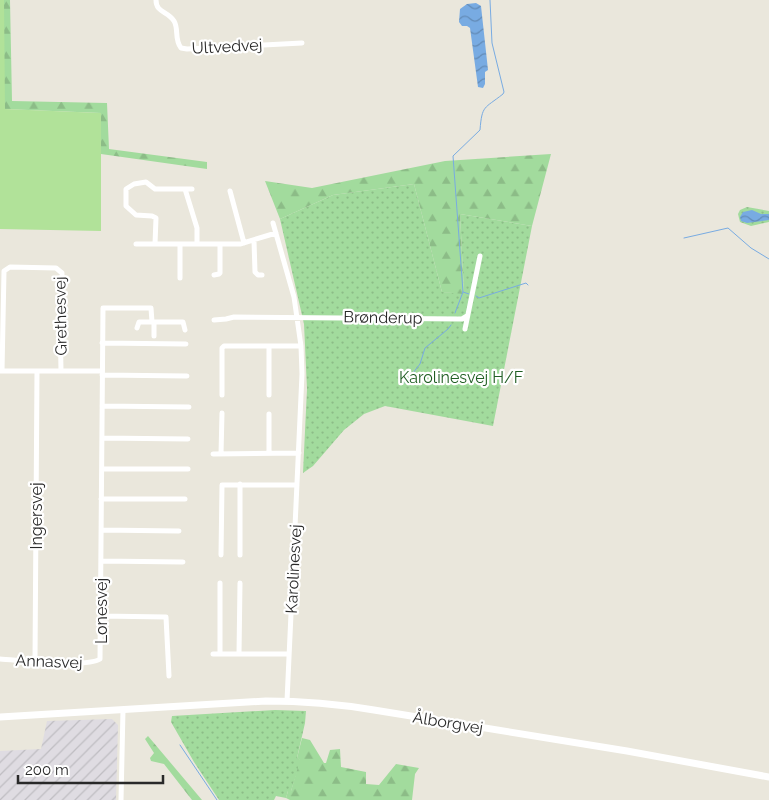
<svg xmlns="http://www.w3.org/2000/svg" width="769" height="800" font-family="Raleway,sans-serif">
  <defs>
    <pattern id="industrial-furrows" width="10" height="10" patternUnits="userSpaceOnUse" patternTransform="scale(1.25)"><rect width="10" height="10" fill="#dfdce2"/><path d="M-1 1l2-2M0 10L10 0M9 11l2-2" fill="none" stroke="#bfbdc2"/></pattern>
    <pattern id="grass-dots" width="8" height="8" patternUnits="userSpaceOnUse" patternTransform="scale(1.25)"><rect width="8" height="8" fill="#a2db9d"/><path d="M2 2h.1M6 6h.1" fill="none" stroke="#8cbc87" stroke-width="1.8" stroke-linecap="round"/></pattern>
    <pattern id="forest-firs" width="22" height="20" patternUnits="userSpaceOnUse" patternTransform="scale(1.25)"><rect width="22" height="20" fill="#a2db9d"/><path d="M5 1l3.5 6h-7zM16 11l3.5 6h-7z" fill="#8cbc87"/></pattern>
    <pattern id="water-waves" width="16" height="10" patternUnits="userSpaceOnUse" patternTransform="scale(1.25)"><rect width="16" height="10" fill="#78abe2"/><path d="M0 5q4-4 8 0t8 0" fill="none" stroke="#628bb7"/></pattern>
  </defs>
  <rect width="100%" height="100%" fill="#eae7dc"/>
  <path fill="url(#industrial-furrows)" d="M 112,719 L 118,725 L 116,800 L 0,800 L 0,751 L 41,749 L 47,721 Z"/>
  <path fill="url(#grass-dots)" d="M 414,184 L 442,292 L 464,293 L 460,214 L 532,226 L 493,426 L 385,406 L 364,414 L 344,430 L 313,466 L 303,473 L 307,389 L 304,324 L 280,219 L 333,195 Z
    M 747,207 L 769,211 L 769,222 L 751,226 L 740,222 L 738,214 L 740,210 Z
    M 275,710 L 306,711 L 305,723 L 297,758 L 301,760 L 291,791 L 288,791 L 286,798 L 276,796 L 274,800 L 219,800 L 194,762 L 171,722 L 172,716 Z"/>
  <path fill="url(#forest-firs)" d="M 4,0 L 10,0 L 12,101 L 107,103 L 109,149 L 207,162 L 207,169 L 101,154 L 101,113 L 4,109 Z
    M 551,154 L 532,226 L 460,214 L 464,294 L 442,292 L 414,184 L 333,195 L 280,219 L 265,181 L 312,188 L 445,161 Z
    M 148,736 L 202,800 L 192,800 L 164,764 L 151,761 L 150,758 L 154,753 L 145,739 Z
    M 302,738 L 310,740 L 324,763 L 326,763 L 330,750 L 340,749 L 341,767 L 366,772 L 366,784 L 379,785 L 396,764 L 419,768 L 415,774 L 412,800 L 290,800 L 286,798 L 288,791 L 291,791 L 300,760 L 297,758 Z"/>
  <path fill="#b1e299" d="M 0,0 L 4,0 L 5,109 L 101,113 L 101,231 L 0,229 Z"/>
  <path fill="url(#water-waves)" d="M 476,3 L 481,6 L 488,70 L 485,72 L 485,84 L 483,88 L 478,87 L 470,28 L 467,26 L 462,26 L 459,22 L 460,9 L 467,4 Z
    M 752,210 L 761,214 L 769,214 L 769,220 L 747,223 L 741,221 L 740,217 L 743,212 Z"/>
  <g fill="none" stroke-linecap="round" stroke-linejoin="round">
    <path stroke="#78abe2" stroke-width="1" d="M 684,238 L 728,228 L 751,248 L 769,259
      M 463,292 L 469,294
      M 476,296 L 479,298 L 526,283 L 528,285
      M 455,313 L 463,292 L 453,156 L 480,130 C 482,105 484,109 503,94 L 504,92 L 492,43 L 490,0
      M 405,383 L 420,364 L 425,348 L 448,329 L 451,325
      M 180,745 L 217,800"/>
    <path stroke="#fff" stroke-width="5" d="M 156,0 C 156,13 168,11 174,21 C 179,29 174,39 181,48 L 187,49 L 302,43
      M 185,189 L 197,228 L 197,244
      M 230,191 L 244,243
      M 273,223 L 294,297 L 301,346 L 302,374 L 287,701
      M 254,241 L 255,272 L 258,275 L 262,275
      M 136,244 L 240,244 L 276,233
      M 155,244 L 156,218 L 152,216 L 136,215 L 126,206 L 126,189 L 134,184 L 146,182 L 155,189 L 192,189
      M 214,275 L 219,274 L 220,273 L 220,244
      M 180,278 L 180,244
      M 214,320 L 226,319 L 234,317 L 462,319 L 467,316
      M 152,322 L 183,322 L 185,330
      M 465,329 L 480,256
      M 154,336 L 154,322
      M 102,343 L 186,344
      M 0,371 L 102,371
      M 2,371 L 4,271 L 10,267 L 56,268 L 62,273 L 62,307 L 60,317 L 61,371
      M 102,375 L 187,376
      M 222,395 L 222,348 L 224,346 L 301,346
      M 269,395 L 269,346
      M 102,406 L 189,407
      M 102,438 L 188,439
      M 269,453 L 269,414
      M 213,454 L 299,453
      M 221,454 L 222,413
      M 102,469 L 188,469
      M 101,499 L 185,499
      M 101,530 L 179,531
      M 221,555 L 222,485 L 297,485
      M 240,555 L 240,484
      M 101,561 L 183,562
      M 101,616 L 166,617 L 169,676
      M 213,654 L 289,654
      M 220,654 L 220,583
      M 239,654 L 240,583
      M 0,659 C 19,660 87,668 100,659 L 103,308 L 151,308 L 152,322 L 139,322 L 137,328
      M 35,661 L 37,371
      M 121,800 L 123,710"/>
    <path stroke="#fff" stroke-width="7" d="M 0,717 L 266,701 C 303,701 338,704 374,710 L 627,751 L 769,777"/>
  </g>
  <g text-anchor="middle" stroke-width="4.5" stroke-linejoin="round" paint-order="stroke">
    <g font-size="16" fill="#292929" stroke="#fff">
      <text transform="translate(227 46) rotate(-3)" y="6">Ultvedvej</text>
      <text transform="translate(60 316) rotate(-91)" y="6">Grethesvej</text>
      <text transform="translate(383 317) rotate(1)" y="6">Brønderup</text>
      <text transform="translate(36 516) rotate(-90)" y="6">Ingersvej</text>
      <text transform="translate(293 569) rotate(-87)" y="6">Karolinesvej</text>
      <text transform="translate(101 611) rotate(-90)" y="6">Lonesvej</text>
      <text transform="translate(49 661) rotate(2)" y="6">Annasvej</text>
      <text transform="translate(448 722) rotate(9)" y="6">Ålborgvej</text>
    </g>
    <g font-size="16" fill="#205e23" stroke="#fff">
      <text x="461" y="383">Karolinesvej H/F</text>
    </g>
  </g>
  <path d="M18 775v8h145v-8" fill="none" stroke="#292929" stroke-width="2.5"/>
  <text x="25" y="775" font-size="15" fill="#292929" stroke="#ffffff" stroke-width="4" paint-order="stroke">200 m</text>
</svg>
